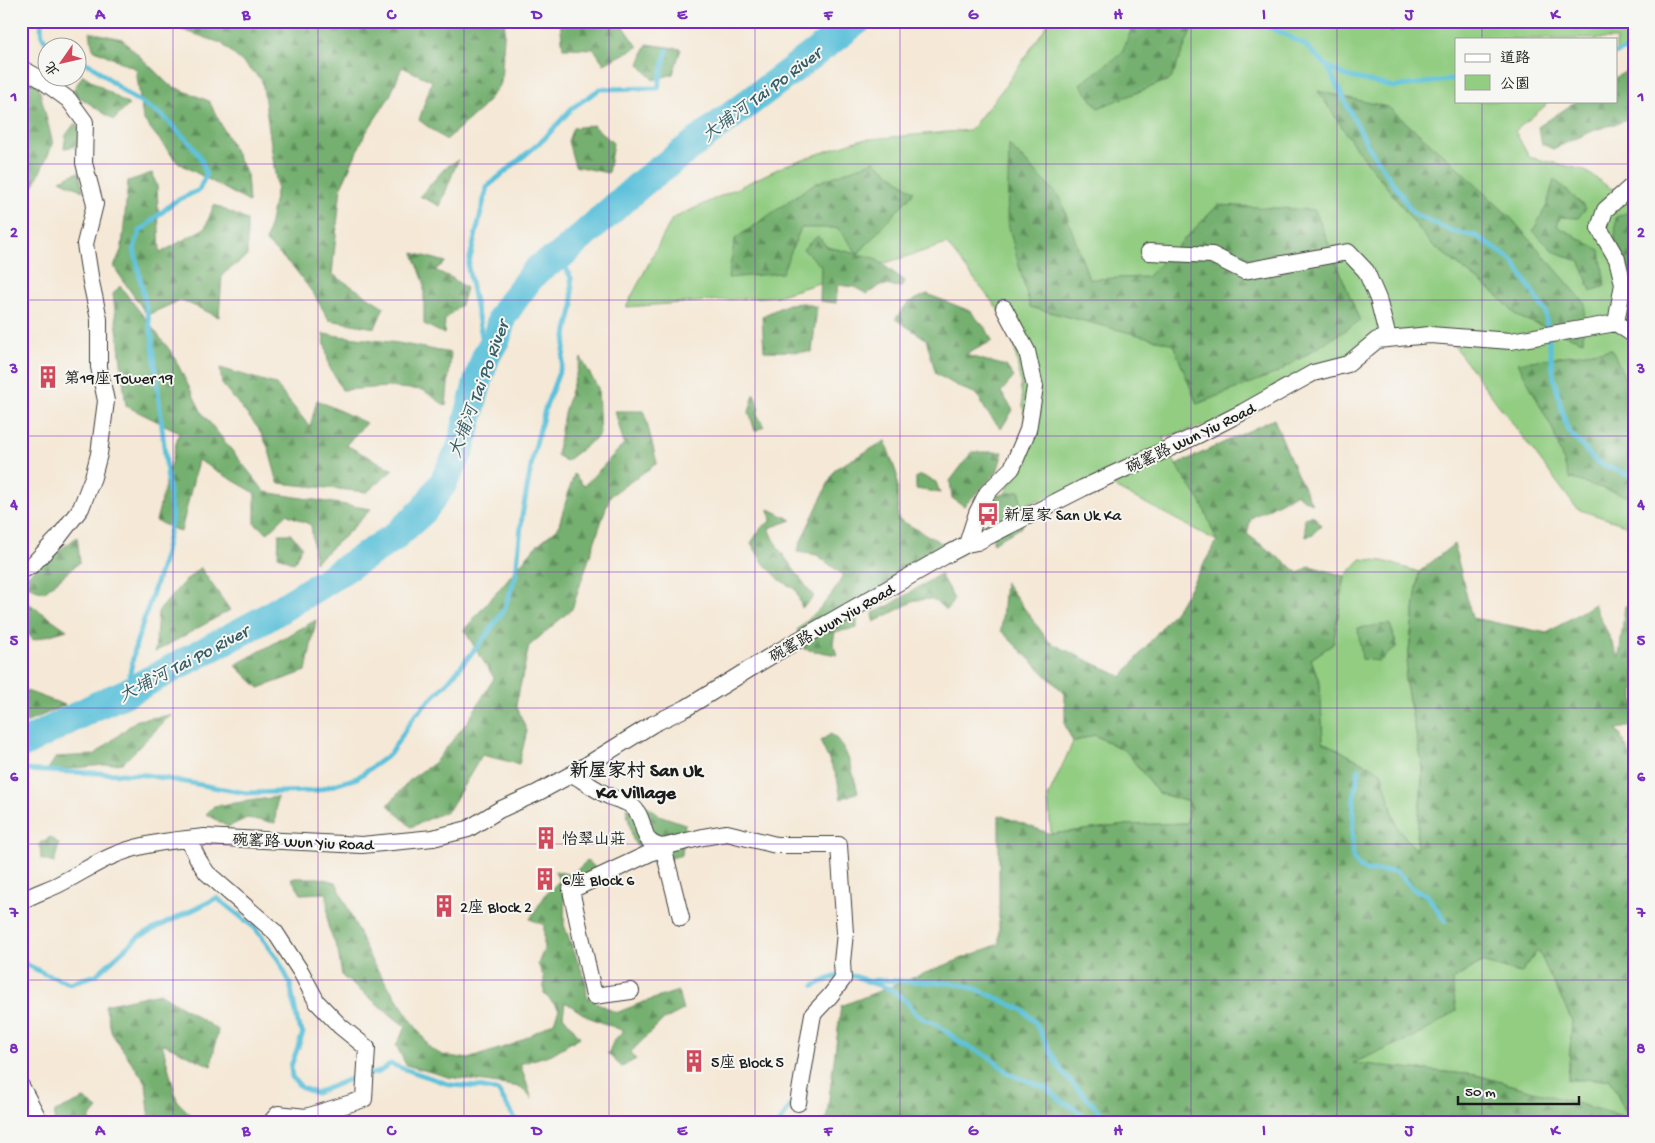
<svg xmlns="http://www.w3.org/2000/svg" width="1655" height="1143" font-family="'Gochi Hand','LXGW WenKai TC',sans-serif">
  <defs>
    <pattern id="forest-firs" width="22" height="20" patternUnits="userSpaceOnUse" patternTransform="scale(1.25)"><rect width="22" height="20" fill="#75b070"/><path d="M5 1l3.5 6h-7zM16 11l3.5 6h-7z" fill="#5f8e5b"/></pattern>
  </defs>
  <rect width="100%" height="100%" fill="#f6f6f2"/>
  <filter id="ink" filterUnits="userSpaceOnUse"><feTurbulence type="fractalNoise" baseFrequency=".02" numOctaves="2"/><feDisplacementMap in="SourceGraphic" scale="10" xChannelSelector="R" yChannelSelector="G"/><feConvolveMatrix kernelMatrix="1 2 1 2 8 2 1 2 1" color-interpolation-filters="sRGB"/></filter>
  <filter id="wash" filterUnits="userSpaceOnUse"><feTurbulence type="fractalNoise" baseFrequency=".0096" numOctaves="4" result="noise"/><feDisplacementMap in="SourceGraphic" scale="20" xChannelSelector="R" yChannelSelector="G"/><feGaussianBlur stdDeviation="1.12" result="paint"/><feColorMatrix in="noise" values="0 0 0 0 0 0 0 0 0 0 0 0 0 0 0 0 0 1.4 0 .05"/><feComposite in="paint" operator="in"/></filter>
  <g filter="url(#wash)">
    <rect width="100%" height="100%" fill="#f5e8d6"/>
    <path fill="#92cd82" stroke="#57744f" d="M 1046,21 L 1377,21 L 1391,32 L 1412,21 L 1634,21 L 1634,42 L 1616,56 L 1616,39 L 1456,39 L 1456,101 L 1551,101 L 1515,131 L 1529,157 L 1584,170 L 1610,188 L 1634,193 L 1634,528 L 1577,509 L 1448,338 L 1385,344 L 1256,410 L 1163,438 L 1176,465 L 1251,518 L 1217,541 L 1103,481 L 998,512 L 1027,438 L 1019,373 L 1011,326 L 947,244 L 777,296 L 626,307 L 672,219 L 786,165 L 859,140 L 970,130 L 1006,85 L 1047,25 Z
      M 1361,559 L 1383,561 L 1419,572 L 1405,680 L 1423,768 L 1416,851 L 1397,827 L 1381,772 L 1323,743 L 1320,684 L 1311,659 L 1333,644 L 1345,576 Z
      M 1094,735 L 1126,751 L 1158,793 L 1189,802 L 1187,823 L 1126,825 L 1051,834 L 1048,797 L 1073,742 Z
      M 1538,950 L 1572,1021 L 1568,1080 L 1610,1079 L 1629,1118 L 1476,1075 L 1351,1063 L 1422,1033 L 1452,980 L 1482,962 L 1521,973 Z"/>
    <path fill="url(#forest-firs)" stroke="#486646" fill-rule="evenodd" d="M 156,21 L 505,21 L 501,83 L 482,108 L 446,140 L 419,120 L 432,81 L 402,67 L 390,96 L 365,134 L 341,187 L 332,274 L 384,307 L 375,328 L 329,320 L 315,296 L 295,269 L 266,242 L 277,187 L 262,80 L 221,43 Z
      M 560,21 L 620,21 L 638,47 L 604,64 L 594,49 L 563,48 Z
      M 1135,21 L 1187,21 L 1194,24 L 1171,79 L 1098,108 L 1080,84 L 1121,54 Z
      M 1377,21 L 1412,21 L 1391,32 Z
      M 90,32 L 122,39 L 169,85 L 209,101 L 247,175 L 249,202 L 177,162 L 143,119 L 136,69 L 93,49 Z
      M 647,44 L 681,49 L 673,74 L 653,80 L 639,64 Z
      M 21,61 L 39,88 L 53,144 L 34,185 L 24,194 L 21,192 Z
      M 1634,67 L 1634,118 L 1595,130 L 1553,149 L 1542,144 L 1538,127 L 1577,101 L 1616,101 L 1616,77 Z
      M 83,75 L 129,105 L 114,120 L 72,92 Z
      M 1318,91 L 1388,107 L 1454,164 L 1511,218 L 1585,303 L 1583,341 L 1518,317 L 1497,295 L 1430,243 L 1354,145 Z
      M 75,123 L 92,144 L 64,148 L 66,135 Z
      M 593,125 L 613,143 L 608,173 L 575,166 L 568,141 L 573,128 Z
      M 1009,145 L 1060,197 L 1089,279 L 1147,277 L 1218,205 L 1315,210 L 1360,321 L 1277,373 L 1197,404 L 1173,344 L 1030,307 L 1007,220 Z
      M 458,160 L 440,206 L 420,196 L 445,168 Z
      M 874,161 L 914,192 L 858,254 L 874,258 L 905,281 L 902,287 L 881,285 L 867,294 L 854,287 L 838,285 L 836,303 L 820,301 L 821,266 L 803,249 L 818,236 L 827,247 L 858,254 L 838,228 L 801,228 L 782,273 L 728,278 L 735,239 L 812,185 Z
      M 79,172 L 83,191 L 60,180 Z
      M 152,173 L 157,186 L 160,253 L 205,228 L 214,205 L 247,220 L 247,256 L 222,275 L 219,317 L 181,300 L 147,315 L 114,267 L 122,248 L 128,181 Z
      M 1554,179 L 1586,208 L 1578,218 L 1560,217 L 1557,226 L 1600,250 L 1605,286 L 1591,291 L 1580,262 L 1553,251 L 1533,231 L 1547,205 Z
      M 1628,212 L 1634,213 L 1634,331 L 1628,325 L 1624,311 L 1615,241 L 1616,217 Z
      M 413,253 L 446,262 L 435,270 L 452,278 L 466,288 L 461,305 L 445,319 L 444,334 L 424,324 L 424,282 Z
      M 120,286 L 172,353 L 202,413 L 265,492 L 371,509 L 347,534 L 315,562 L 311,525 L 286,514 L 268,533 L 255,524 L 255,493 L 198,460 L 181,532 L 156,521 L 179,432 L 126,406 L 113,294 Z
      M 927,294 L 970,311 L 987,330 L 992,341 L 965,355 L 1006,366 L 1014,377 L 1001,392 L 1013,410 L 1001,429 L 986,411 L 977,394 L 961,388 L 936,374 L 926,339 L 895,319 L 908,303 Z
      M 804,303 L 817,307 L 812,352 L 764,351 L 762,316 L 788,304 Z
      M 323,334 L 398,343 L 451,353 L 446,406 L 423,390 L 387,387 L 342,390 L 329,366 Z
      M 1612,349 L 1634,399 L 1634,498 L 1569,478 L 1553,430 L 1518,363 Z
      M 581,358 L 598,388 L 600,435 L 566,461 L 557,455 L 564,413 Z
      M 220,368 L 275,384 L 310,427 L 317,400 L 366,423 L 346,445 L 393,470 L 367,492 L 278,483 L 268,447 L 258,428 L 222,384 Z
      M 754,394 L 759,408 L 757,414 L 764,426 L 755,431 L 749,412 Z
      M 615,411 L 644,411 L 657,463 L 610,496 L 572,609 L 529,646 L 516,705 L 527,731 L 519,764 L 482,755 L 449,810 L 411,827 L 388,805 L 411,779 L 435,762 L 468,721 L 494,678 L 464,630 L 537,545 L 558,528 L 574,474 L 584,486 L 624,444 Z
      M 1274,419 L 1295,470 L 1312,504 L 1296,494 L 1251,518 L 1247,534 L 1299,573 L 1310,566 L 1345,576 L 1333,644 L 1311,659 L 1320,684 L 1323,742 L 1381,772 L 1397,827 L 1416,850 L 1423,768 L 1405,680 L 1419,572 L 1454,544 L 1472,618 L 1547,633 L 1594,604 L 1619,658 L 1625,606 L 1634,604 L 1634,726 L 1617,729 L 1634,762 L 1634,1122 L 826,1122 L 841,1006 L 999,944 L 999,815 L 1051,834 L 1126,825 L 1187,823 L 1189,802 L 1158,793 L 1126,751 L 1094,735 L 1073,742 L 1065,725 L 1065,694 L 1001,631 L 1005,582 L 1049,642 L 1122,677 L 1181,603 L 1217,541 L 1202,504 L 1176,465 ZM 1538,950 L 1572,1021 L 1568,1080 L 1610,1079 L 1629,1118 L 1476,1075 L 1353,1063 L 1422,1033 L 1456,1011 L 1452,980 L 1481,962 L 1521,973 Z
      M 885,441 L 897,475 L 898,519 L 947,546 L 857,614 L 857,628 L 835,632 L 833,643 L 837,655 L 804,649 L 797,630 C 816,612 832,599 843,575 L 817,555 L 797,552 L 801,541 L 835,469 Z
      M 972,452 L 1003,452 L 997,472 L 964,506 L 952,498 L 950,481 Z
      M 921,475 L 936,482 L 940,493 L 916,489 L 916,477 Z
      M 1020,491 L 1022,527 L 993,543 L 995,496 Z
      M 769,509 L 792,520 L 769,528 L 778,548 L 814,597 L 802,608 L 796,590 L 780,580 L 764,564 L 751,543 L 761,528 L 771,521 Z
      M 1313,515 L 1321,525 L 1313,534 L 1306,537 L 1304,518 Z
      M 279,534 L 291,534 L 302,546 L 294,563 L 278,556 Z
      M 77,537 L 80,562 L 44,592 L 21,584 L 21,580 Z
      M 200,567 L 230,610 L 155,652 L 158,612 L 180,586 Z
      M 940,574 L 954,599 L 947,610 L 932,599 L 916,600 L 874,622 L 873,613 L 890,605 Z
      M 21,598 L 67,630 L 33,640 L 21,625 Z
      M 316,620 L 306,671 L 259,688 L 235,665 Z
      M 1390,624 L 1397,646 L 1380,661 L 1362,659 L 1358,628 Z
      M 21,689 L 65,705 L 21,725 Z
      M 171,715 L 123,763 L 47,771 L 56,757 L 94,755 L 137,720 Z
      M 831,734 C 849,747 852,772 858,792 L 841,799 L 837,777 L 820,741 Z
      M 277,797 L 275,823 L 247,818 L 228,827 L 206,814 L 214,806 Z
      M 640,801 L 659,815 L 685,824 L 682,855 L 656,862 L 636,845 L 633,840 L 626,808 Z
      M 51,837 L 59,844 L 54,863 L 41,859 L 40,843 Z
      M 587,861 L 596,868 L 591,877 L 565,888 L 564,925 L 586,982 L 587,997 L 616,1013 L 641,1003 L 678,991 L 683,1010 L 662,1021 L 631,1052 L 636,1059 L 622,1067 L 608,1054 L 614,1040 L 624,1031 L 588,1017 L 565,1002 L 563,1016 L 580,1037 L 552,1054 L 520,1064 L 532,1099 L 521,1087 L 448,1077 L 406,1065 L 396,1045 L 406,1027 L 342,976 L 338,951 L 328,926 L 327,893 L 301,894 L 291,878 L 319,878 L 336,882 L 372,962 L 430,1048 L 442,1055 L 468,1059 L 514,1044 L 554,1022 L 559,1009 L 544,994 L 544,978 L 538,964 L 544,949 L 544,925 L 530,919 L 546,894 L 559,881 L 555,871 L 571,875 Z
      M 160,993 L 218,1030 L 211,1066 L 162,1043 L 177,1101 L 198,1122 L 150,1122 L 146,1083 L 112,1034 L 105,1005 Z
      M 84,1099 L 98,1109 L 89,1119 L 90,1122 L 54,1122 L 55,1112 Z"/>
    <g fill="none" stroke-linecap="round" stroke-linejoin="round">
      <path stroke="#5cc1da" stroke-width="5" d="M 42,21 C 39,35 43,41 55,48
        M 1257,21 L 1304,44 L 1327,66 L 1368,146 L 1414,214 L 1452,231 L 1476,236 L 1512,260 L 1545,311 L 1554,378 L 1567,429 L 1596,462 L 1634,477
        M 1616,53 L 1634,47
        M 78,59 L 94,67 L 127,94 L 163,116 L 192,145 L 201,159 L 206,175 L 199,190 L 174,202 L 140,231 L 134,248 L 152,336 L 172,518 L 163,562 L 136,644 L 126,693
        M 1327,66 L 1346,76 L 1394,87 L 1456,79
        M 486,356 L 468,267 L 487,187 L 544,139 L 572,108 L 600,89 L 658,88 L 667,50
        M 1359,769 L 1354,797 L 1352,844 L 1353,858 L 1359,867 L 1367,871 L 1395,871 L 1402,876 L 1412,888 L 1427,895 L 1445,921
        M 21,770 L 146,775 L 246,793 L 315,791 L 357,778 L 390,754 L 415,715 L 448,682 L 485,637 L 504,610 L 516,575 L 522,516 L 533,456 L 545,409 L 562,364 L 567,330 L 573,306 L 571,278 L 560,256
        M 21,957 L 26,964 L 45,974 L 70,983 L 96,975 L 138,937 L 217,898 L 255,928 L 278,959 L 290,983 L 298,1024 L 303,1033 L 291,1066 L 292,1077 L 302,1088 L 316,1093 L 350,1079 L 379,1072 L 390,1064 L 451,1085 L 479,1087 L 498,1091 L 517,1122
        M 869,982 L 891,989 L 907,1002 L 917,1015 L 939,1026 L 964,1045 L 984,1054 L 995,1061 L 1009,1074 L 1046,1088 L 1063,1102 L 1071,1106 L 1079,1112 L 1086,1122
        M 814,986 C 836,975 845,970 869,982 L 875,980 L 948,983 L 963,985 L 979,990 L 1023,1010 L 1035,1022 L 1060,1069 L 1072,1083 L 1110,1122
        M 780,1122 L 793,1102"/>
      <path stroke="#5cc1da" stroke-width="29" d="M 21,745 L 98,705 L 126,693 L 263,620 L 321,584 L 393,538 L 423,511 L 443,483 L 460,450 L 478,381 L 486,356 L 497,337 L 502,317 L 512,302 L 529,279 L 539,268 L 560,256 L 642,183 L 857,21"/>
    </g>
  </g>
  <g filter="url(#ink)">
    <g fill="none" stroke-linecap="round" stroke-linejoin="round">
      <defs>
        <path id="minor" d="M 21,68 L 39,78 L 69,100 L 85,122 L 84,163 L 95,204 L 85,244 L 91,282 L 99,319 L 99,367 L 106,401 L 99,454 L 93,477 L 81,508 L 58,538 L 32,565 L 21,571
          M 1149,252 L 1212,255 L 1244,271 L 1348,252 L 1366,271 L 1378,299 L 1388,338
          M 1616,323 L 1623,284 L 1617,259 L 1599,228 L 1605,210 L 1634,184
          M 967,544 L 977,513 L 987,493 L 1012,468 L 1028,430 L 1035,387 L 1027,351 L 1004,308
          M 574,773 L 577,777 C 588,784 599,792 611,797 C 621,801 631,802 637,812 C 647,827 640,843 663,847
          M 188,839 L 199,861 L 207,873 L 275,932 L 301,972 L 317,1002 L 340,1026 L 367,1048 L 364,1099 L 306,1117 L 278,1114 L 271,1122
          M 663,847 L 681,918
          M 21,902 C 34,893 49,890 63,882 C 81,873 98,861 117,854 C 144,843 176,840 204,837 L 362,845 L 433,838 L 468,829 L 499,810 L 537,793 L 574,773 L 653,724 L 686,708 L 774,654 L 950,553 L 967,544 L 977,542 L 1083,488 L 1200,434 L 1243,412 L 1313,373 L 1348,364 L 1377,340 L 1430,335 L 1511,341 L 1616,323 L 1634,335
          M 631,991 L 594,996 L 571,890 L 663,847 L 703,837 L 727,833 L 776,845 L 839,845 L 845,933 L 842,962 L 843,979 L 830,996 L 813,1014 L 798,1103
          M 21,1086 L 37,1116 L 37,1122"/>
      </defs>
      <use href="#minor" stroke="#3d3b38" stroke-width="18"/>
      <use href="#minor" stroke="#fff" stroke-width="16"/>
    </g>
  </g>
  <path fill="none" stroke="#7b2cbf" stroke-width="1" stroke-opacity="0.55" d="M 173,21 L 173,1122M 318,21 L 318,1122M 464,21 L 464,1122M 609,21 L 609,1122M 755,21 L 755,1122M 900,21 L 900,1122M 1046,21 L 1046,1122M 1191,21 L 1191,1122M 1337,21 L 1337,1122M 1482,21 L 1482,39M 1482,101 L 1482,1122M 21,164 L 1634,164M 21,300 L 1634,300M 21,436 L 1634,436M 21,572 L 1634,572M 21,708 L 1634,708M 21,844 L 1634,844M 21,980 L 1634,980"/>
  <defs>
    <symbol id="building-bare" viewBox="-9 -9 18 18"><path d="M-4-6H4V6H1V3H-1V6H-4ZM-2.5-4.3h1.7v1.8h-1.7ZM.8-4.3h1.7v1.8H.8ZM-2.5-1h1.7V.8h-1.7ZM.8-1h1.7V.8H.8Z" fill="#d1495b" stroke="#f6f6f2" stroke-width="2.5" paint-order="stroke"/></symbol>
    <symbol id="bus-bare" viewBox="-9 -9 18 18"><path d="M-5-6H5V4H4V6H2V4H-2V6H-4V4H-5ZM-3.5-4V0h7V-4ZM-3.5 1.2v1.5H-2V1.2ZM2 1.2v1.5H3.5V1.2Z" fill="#d1495b" stroke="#f6f6f2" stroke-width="2.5" paint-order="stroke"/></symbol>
  </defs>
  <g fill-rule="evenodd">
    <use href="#building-bare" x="32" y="361" width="32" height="32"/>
    <use href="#bus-bare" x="972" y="498" width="32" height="32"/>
    <use href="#building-bare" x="530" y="822" width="32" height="32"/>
    <use href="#building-bare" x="529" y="863" width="32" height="32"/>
    <use href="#building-bare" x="428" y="890" width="32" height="32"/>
    <use href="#building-bare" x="678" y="1045" width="32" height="32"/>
  </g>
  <g text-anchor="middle" stroke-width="4" stroke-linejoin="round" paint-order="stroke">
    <g font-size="16" fill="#1c1c1c" stroke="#f6f6f2" text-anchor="start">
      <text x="64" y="383">第19座 Tower 19</text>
      <text x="1004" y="520">新屋家 San Uk Ka</text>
      <text x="562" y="844">怡翠山莊</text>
      <text x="562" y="885">6座 Block 6</text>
      <text x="460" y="912">2座 Block 2</text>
      <text x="711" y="1067">5座 Block 5</text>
    </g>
    <g font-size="16" fill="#1c1c1c" stroke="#f6f6f2">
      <text transform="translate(1190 437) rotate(-26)" y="6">碗窰路 Wun Yiu Road</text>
      <text transform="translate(831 622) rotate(-30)" y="6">碗窰路 Wun Yiu Road</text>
      <text transform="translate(303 841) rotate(2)" y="6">碗窰路 Wun Yiu Road</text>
    </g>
    <g font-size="18" font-style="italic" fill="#365e68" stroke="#f6f6f2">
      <text transform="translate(761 94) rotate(-37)" y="6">大埔河 Tai Po River</text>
      <text transform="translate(478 389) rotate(-70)" y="6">大埔河 Tai Po River</text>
      <text transform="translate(183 663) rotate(-28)" y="6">大埔河 Tai Po River</text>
    </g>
    <g font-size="19" font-weight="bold" fill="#1c1c1c" stroke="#f6f6f2">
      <text x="636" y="776">新屋家村 San Uk<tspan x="636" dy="22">Ka Village</tspan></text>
    </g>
  </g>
  <rect width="1655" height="1143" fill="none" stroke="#f6f6f2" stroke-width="55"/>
  <rect x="1455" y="38" width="162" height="65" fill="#f6f6f2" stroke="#9f9f9c"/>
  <rect x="1465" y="54" width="25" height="8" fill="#ffffff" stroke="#9f9f9c"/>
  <text x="1500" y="62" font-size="15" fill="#1c1c1c">道路</text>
  <rect x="1465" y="75" width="25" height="15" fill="#92cd82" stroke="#9f9f9c"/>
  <text x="1500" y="88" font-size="15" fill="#1c1c1c">公園</text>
  <g transform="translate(62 62) rotate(236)"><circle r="24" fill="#f6f6f2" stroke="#9f9f9c"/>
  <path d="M0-4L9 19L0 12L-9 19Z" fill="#d1495b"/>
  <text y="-8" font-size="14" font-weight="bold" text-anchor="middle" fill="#1c1c1c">北</text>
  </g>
  <path d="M1458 1096v8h121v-8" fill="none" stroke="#1c1c1c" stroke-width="2.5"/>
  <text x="1465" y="1096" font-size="15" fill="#1c1c1c" stroke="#f6f6f2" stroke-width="4" paint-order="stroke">50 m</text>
  <rect x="28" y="28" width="1600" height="1088" fill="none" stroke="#7b2cbf" stroke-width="2"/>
  <g font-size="16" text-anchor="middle" font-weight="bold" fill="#7b2cbf">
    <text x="100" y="19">A</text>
    <text x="246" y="19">B</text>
    <text x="391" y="19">C</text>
    <text x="537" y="19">D</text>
    <text x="682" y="19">E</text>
    <text x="828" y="19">F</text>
    <text x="973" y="19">G</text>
    <text x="1118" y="19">H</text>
    <text x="1264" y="19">I</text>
    <text x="1409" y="19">J</text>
    <text x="1555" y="19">K</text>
    <text x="14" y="101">1</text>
    <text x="1641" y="101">1</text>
    <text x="14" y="237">2</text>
    <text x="1641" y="237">2</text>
    <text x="14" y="373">3</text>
    <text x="1641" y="373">3</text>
    <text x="14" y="509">4</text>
    <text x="1641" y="509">4</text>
    <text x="14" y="645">5</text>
    <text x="1641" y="645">5</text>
    <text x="14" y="781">6</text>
    <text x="1641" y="781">6</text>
    <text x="14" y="917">7</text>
    <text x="1641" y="917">7</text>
    <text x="14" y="1053">8</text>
    <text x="1641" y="1053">8</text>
    <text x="100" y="1135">A</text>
    <text x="246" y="1135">B</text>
    <text x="391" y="1135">C</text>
    <text x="537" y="1135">D</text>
    <text x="682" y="1135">E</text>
    <text x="828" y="1135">F</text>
    <text x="973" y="1135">G</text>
    <text x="1118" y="1135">H</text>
    <text x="1264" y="1135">I</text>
    <text x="1409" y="1135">J</text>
    <text x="1555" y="1135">K</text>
  </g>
</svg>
